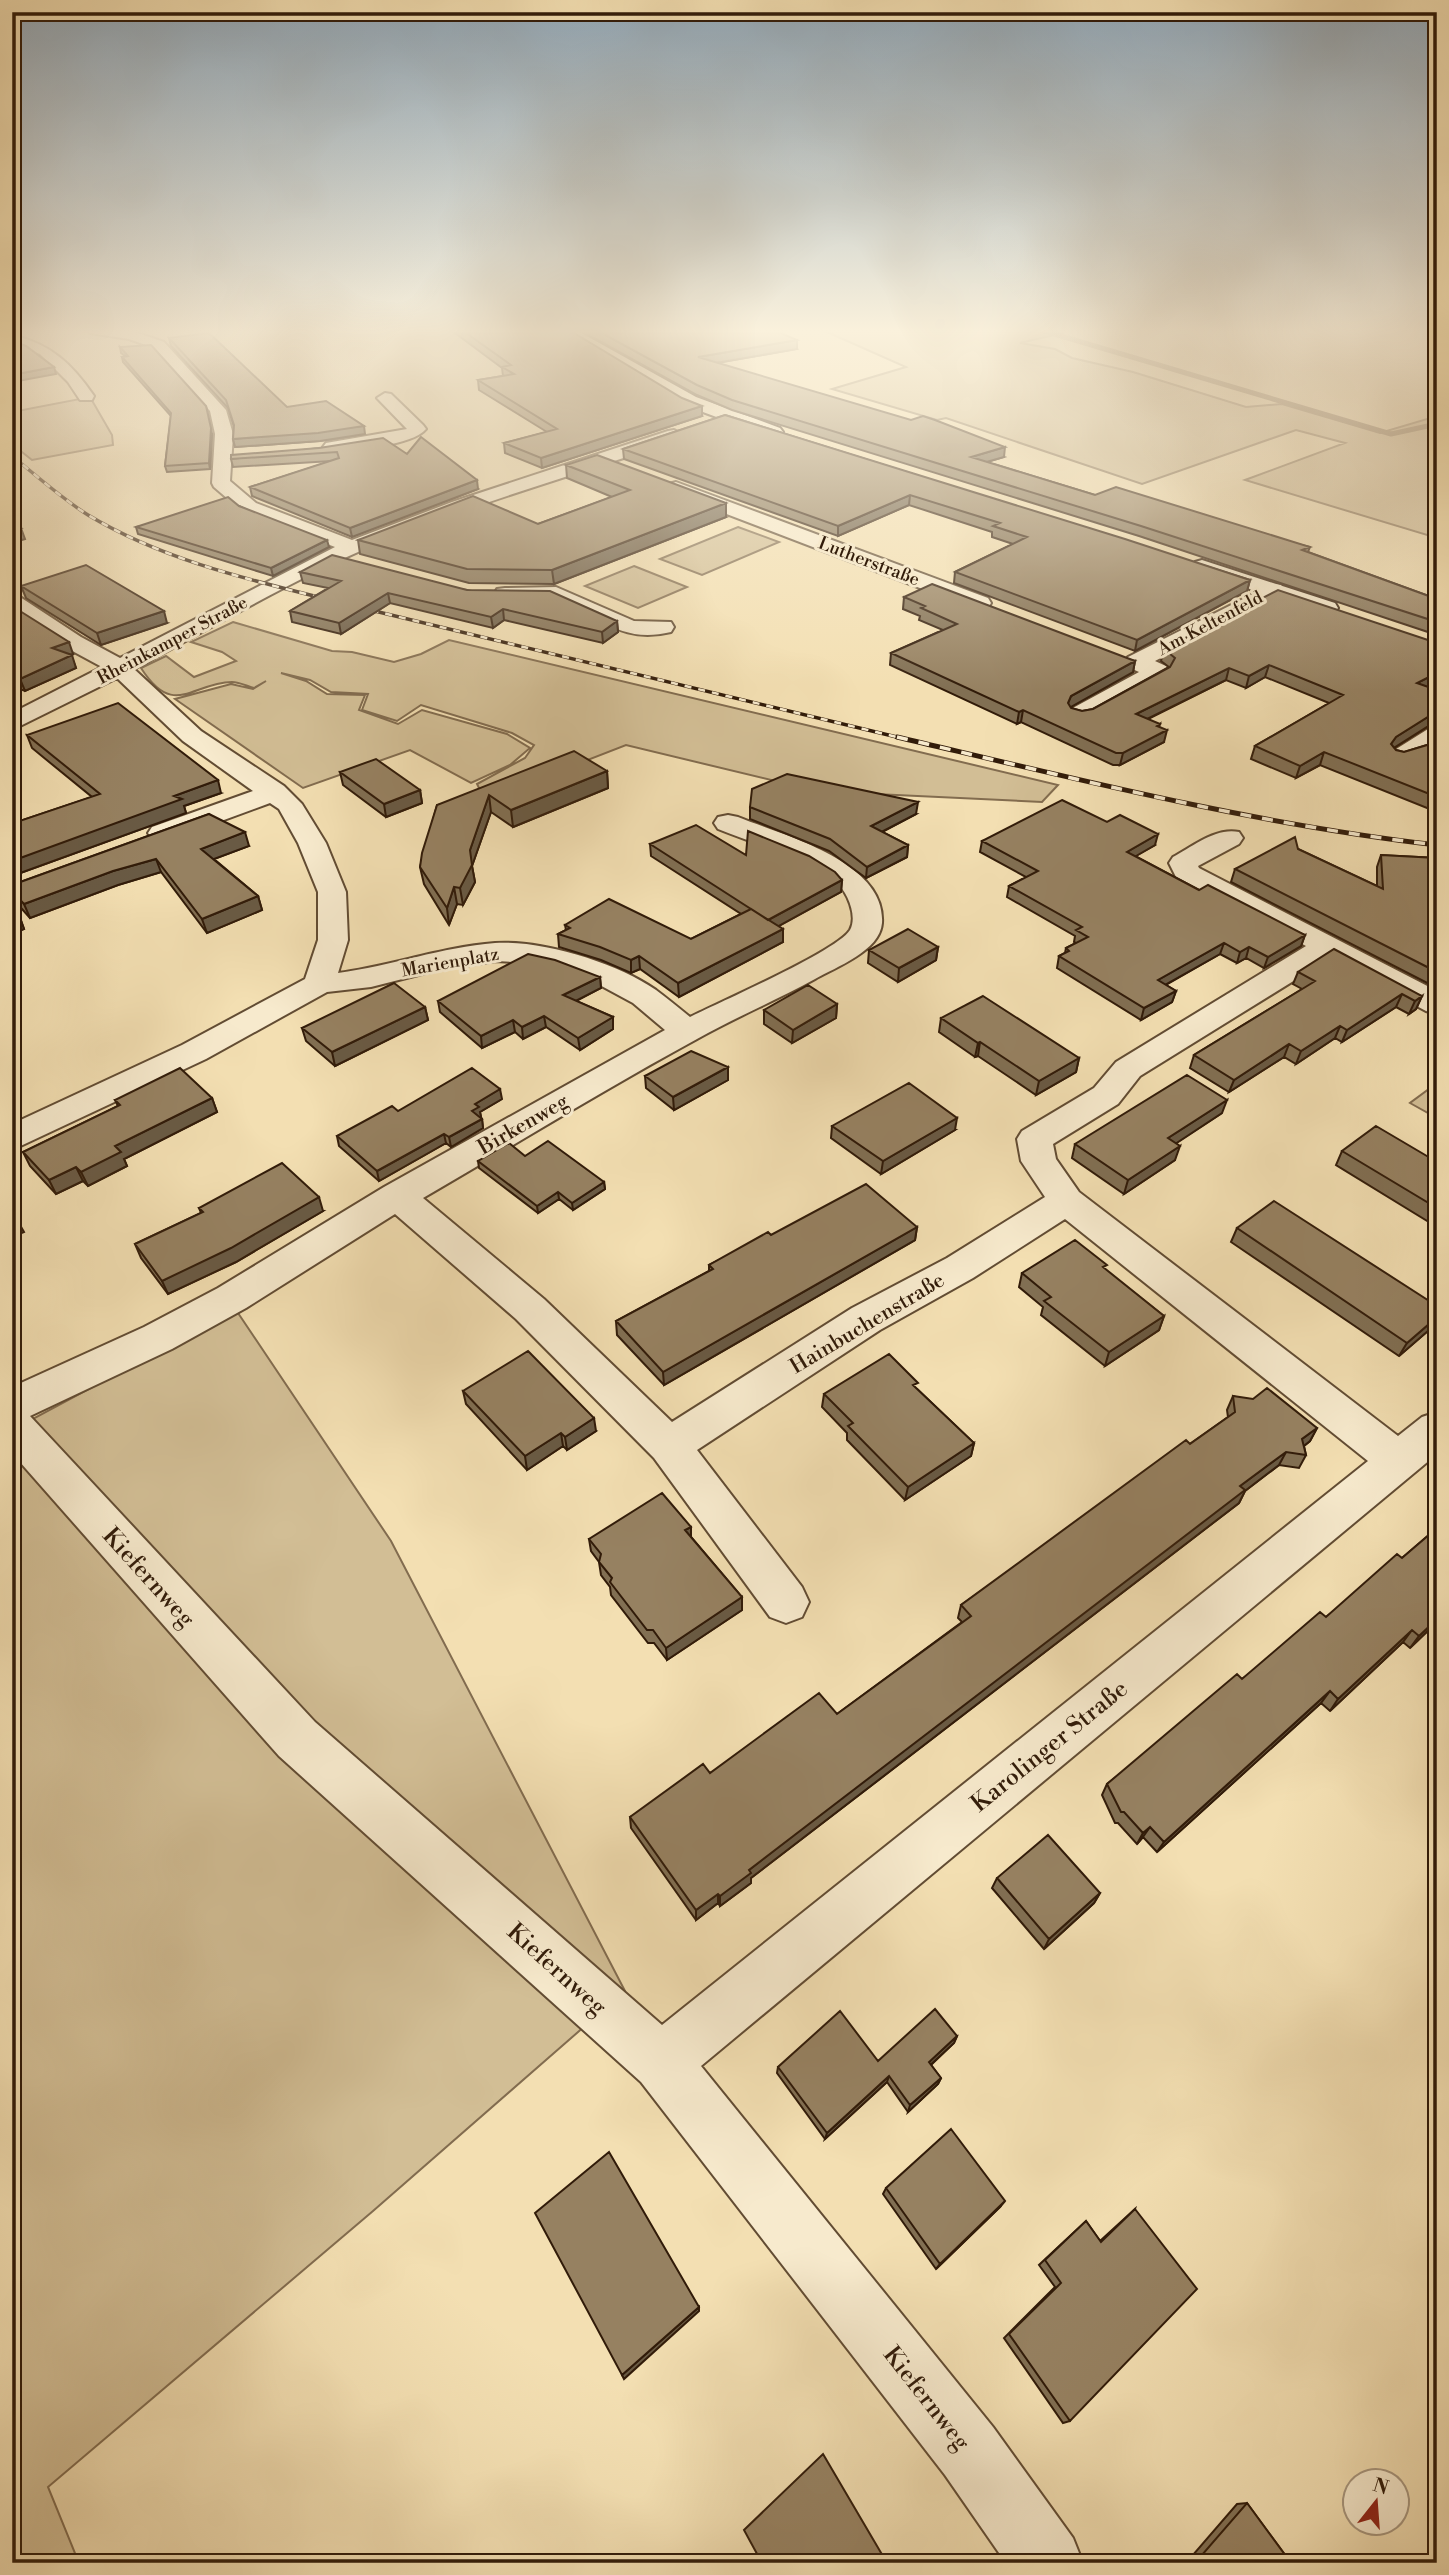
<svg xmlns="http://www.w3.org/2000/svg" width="1449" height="2575" font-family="'Libre Bodoni',serif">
  <rect width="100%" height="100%" fill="#f3dfb2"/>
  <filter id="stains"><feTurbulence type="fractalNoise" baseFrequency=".00286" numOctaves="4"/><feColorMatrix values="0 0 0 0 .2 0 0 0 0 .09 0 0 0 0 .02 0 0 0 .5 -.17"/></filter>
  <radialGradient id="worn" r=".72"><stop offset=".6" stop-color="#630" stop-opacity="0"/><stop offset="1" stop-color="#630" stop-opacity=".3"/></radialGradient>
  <path fill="#d2be95" stroke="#826c4f" stroke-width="2" d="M 837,330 L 1060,330 L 1063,333 L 1020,343 L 1055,349 L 1072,358 L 1133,372 L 1246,407 L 1282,404 L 1380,433 L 1437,416 L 1437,538 L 1245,480 L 1345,443 L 1296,430 L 1142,484 L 946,418 L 937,420 L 832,389 L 906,367 L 827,332 Z
    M 90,397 L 112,435 L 113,445 L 32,460 L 12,444 L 12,412 Z
    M 738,527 L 779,542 L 702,575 L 660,559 Z
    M 634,566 L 687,587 L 638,608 L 585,586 Z
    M 233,622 L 332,651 L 352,652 L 394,662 L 421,654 L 449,640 L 1058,785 L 1042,802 L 854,793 L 800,787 L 626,745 L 485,800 L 477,784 L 525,758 L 534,745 L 512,733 L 421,705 L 397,721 L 362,710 L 368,694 L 331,692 L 310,680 L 281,673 L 306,681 L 327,694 L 365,695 L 359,710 L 398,724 L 422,710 L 507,734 L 530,748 L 510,765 L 471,783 L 410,750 L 303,788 L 175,699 L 231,684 L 253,689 L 266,681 L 254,688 C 247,686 239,682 232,682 C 191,683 174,719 141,668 L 166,656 L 194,677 L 236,661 L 222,652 L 191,642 Z
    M 1437,1083 L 1437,1118 L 1410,1103 Z
    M 236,1310 L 391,1541 L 625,1991 L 373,2211 L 48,2487 L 79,2563 L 12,2563 L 12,1430 Z"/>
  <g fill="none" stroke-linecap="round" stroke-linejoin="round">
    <path stroke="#7e684c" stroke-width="5" d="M 1041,330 L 1391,434 L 1437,424"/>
    <defs>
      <path id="minor" d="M 88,330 L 132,331 L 164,342 L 226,410 L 233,434 L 230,481 L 256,503 L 352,540 L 452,502 L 668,431 L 674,430 L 683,435 L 680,439 C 580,474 477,502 379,543 C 295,578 215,626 134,669 L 201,731 L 284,786 L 302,804 L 326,843 L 346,892 L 348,940 L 338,973 C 391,966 442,947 495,943 C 543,940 617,963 656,990 C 668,999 679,1008 690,1017 C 718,1003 837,951 850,930 C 858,916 847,891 836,882 C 805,858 755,844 718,829 L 714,823 L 718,817 L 728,815 L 738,817 C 782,835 886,861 882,923 C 880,951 836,967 815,979 C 777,1000 736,1017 697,1039 C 605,1089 514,1145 423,1198 L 544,1299 L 672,1422 L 852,1308 L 947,1258 L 1045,1197 L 1021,1161 L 1017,1139 L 1022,1131 L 1094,1088 L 1116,1062 L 1306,946 L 1177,879 L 1169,863 L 1173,857 C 1192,847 1216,827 1239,832 L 1243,838 L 1239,844 L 1198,866 L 1199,868 L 1437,991 L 1437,1014 L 1426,1011 L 1329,959 L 1140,1076 L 1118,1104 L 1053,1144 L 1056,1159 L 1079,1192 L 1398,1436 L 1422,1417 L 1437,1412 L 1437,1454 L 701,2066 L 993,2427 L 1073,2538 L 1083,2563 L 1006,2563 L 945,2475 L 641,2082 L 279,1756 L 12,1453 L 12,1387 L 144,1327 L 218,1288 L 384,1187 L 665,1030 L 633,1003 L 596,983 L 557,969 L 530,963 L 496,961 L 438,970 L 371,987 L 327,992 L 206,1059 L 12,1150 L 12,1124 L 182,1045 L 305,979 L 318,940 L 318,892 L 298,843 L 279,809 L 270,803 L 172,839 L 162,841 L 152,839 L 148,833 L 152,827 L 253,791 L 183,741 L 117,678 L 12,730 L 12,713 L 102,667 L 65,647 L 12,612 L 12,596 L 20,597 L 81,637 L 120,658 L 335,547 L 242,511 L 214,487 L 212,483 L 215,434 L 210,411 L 154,348 L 129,339 L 90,333 ZM 395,1214 L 516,1319 L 654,1458 L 770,1617 L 786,1623 L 802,1617 L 809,1602 L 802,1587 L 697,1450 L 880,1330 L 973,1278 L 1065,1219 L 1368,1461 L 662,2025 L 315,1722 L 30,1416 L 172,1349 L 246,1308 Z
        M 12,335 C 51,344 72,364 94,396 L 92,400 L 80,400 L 68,382 L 40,354 L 12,344 Z
        M 385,393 L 391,394 L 423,425 L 426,429 C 412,446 355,449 332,452 L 326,451 L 323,447 L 326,443 L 407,429 L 377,398 Z
        M 676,482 L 988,598 L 991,603 L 988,608 L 972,608 L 669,492 L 667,488 L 669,484 Z
        M 1273,584 L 1281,585 L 1284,590 L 1281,595 L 1155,661 L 1166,666 L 1170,671 L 1166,676 L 1089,719 L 1080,721 L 1071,719 L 1068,714 L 1071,709 L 1139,672 L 1128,667 L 1124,662 L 1128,657 Z
        M 556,587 L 634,621 L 671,622 L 674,627 L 671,632 C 617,645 599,612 554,600 C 540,596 520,600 505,600 L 497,599 L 494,594 L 497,589 L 505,588 Z
        M 1437,727 L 1437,745 C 1423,754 1410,766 1393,761 L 1389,756 L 1393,751 L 1428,729 Z"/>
      <path id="secondary" d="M 559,330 L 576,330 L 696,397 L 780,428 L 783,432 L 774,437 L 768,436 L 684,405 Z
        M 1202,560 L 1335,603 L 1338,608 L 1335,613 L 1319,613 L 1195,570 L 1192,566 L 1195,562 Z"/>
    </defs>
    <use href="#minor" stroke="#624c33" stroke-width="4"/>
    <use href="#secondary" stroke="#311b09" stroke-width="4"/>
    <use href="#minor" fill="#f7eacd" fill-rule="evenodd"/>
    <use href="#secondary" fill="#f7eacd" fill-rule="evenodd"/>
    <defs>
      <path id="rail-far1" d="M 12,456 C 37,476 61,498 88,515 C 163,560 250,580 334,601
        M 358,607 L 905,739"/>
      <path id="rail" d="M 897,737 C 1076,779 1254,824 1437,845"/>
    </defs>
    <use href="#rail-far1" stroke="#311b09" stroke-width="3.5"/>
    <use href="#rail" stroke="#311b09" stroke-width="5"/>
    <use href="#rail-far1" stroke="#f7eacd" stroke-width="2.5" stroke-dasharray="7" stroke-linecap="butt"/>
    <use href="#rail" stroke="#f7eacd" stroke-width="3.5" stroke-dasharray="11" stroke-linecap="butt"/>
  </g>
  <path fill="#816f53" stroke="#311b09" stroke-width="2" d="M 451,330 L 569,330 L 702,416 L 542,468 L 505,453 L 504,443 L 547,432 L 479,390 L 478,380 L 503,376 L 502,368 Z
    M 580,330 L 774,330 L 797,349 L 717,363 L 1004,457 L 987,462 L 1095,495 L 1310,547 L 1308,552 L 1437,599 L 1437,635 L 1139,536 L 732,410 L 697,395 Z
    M 169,338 L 287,407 L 365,434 L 320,441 L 235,447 L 233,439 L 234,427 L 228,408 L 171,346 Z
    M 120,347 L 212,434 L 210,469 L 167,472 L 165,466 L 171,416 L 123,362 L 122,357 L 125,356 L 121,353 Z
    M 725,415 L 1250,580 L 1247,591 L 1135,651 L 954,583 L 955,572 L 1013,544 L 992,537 L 992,532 L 909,505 L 838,536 L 624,459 L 623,449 Z
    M 319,448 L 407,454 L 478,489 L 352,537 L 252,496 L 250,487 L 332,461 L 233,467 L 231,459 Z
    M 566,465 L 726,517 L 554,584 L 469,583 L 360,554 L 358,540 L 538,524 L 612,497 L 567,478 Z
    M 239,506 L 329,547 L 273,576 L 138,534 L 136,527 Z
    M 300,572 L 467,590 L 617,621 L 618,632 L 603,643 L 504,620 L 493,628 L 390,603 L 341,634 L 292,622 L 290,611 L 328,588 L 303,583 Z
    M 21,586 L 167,623 L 101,645 L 26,598 Z
    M 904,597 L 1135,661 L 1133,672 L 1070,707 L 1071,708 L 1082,711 L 1093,709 L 1169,667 L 1161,661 L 1164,649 L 1437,643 L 1437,682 L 1428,687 L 1427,727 L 1394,748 L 1396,750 L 1404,752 L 1427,745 L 1437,738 L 1437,812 L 1320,765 L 1296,778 L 1251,759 L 1255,746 L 1329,703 L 1265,677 L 1246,688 L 1226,680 L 1148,719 L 1159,727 L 1164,742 L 1120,765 L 1113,765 L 1021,722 L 1017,724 L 890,665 L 891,653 L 943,630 L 919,620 L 920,616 L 903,609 Z
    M 12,606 L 73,654 L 71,655 L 76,668 L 25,691 L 12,686 Z
    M 27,735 L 221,793 L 184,806 L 186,813 L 12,876 L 12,818 L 17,822 L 92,797 L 32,748 Z
    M 607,771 L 608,788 L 513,827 L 491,812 L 472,866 L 475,882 L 463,905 L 457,904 L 449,925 L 424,884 L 420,867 L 437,805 Z
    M 340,772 L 420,790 L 422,803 L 386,817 L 343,785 Z
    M 750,807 L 916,814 L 882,832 L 908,845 L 907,857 L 866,878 L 829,851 L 750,819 Z
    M 209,814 L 249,846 L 214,859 L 258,896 L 262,910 L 207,933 L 161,872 L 118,885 L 30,918 L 14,900 L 24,929 L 12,934 L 12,885 Z
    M 1107,822 L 1155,845 L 1135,856 L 1199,890 L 1305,935 L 1301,946 L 1264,968 L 1246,958 L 1237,963 L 1220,954 L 1166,985 L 1176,991 L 1172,1002 L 1141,1020 L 1057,968 L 1059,956 L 1065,953 L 1066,948 L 1076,943 L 1074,942 L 1075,936 L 1007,897 L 1009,886 L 1026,877 L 980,852 L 982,841 Z
    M 650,844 L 746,855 L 842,880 L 841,892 L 778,926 L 783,942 L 679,997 L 640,969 L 631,973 L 601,960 L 559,947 L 558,934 L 566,930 L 565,925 L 691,939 L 741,914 L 651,856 Z
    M 1298,849 L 1377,886 L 1377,867 L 1381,855 L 1437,858 L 1437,988 L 1231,882 L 1235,869 Z
    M 938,947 L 936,960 L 898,982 L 868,963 L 869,950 Z
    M 1298,972 L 1422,996 L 1416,1009 L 1409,1014 L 1396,1007 L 1342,1042 L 1335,1038 L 1296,1064 L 1284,1057 L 1229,1092 L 1190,1068 L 1194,1055 L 1302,989 L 1293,984 Z
    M 600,977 L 601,988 L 576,1001 L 613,1017 L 613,1029 L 580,1050 L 546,1027 L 523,1039 L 515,1032 L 482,1048 L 440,1012 L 438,1001 Z
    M 837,1004 L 836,1018 L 792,1043 L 764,1024 L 764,1010 Z
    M 425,1007 L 428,1020 L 335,1066 L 306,1041 L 302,1028 Z
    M 941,1018 L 1079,1058 L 1076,1072 L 1036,1095 L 978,1056 L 975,1057 L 939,1032 Z
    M 728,1067 L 728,1080 L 674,1110 L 646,1088 L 645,1076 Z
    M 212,1098 L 217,1112 L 124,1159 L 127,1166 L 88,1186 L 83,1181 L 56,1194 L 30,1166 L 23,1152 L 118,1106 L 115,1100 Z
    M 502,1099 L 480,1112 L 481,1117 L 480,1117 L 482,1119 L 483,1128 L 451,1147 L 446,1143 L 379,1181 L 339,1146 L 337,1136 L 398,1111 Z
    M 1222,1113 L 1176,1143 L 1175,1160 L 1124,1194 L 1072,1158 L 1075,1144 Z
    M 832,1126 L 955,1130 L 881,1174 L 831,1138 Z
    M 1342,1151 L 1437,1162 L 1437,1227 L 1336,1165 Z
    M 525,1156 L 604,1182 L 605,1189 L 573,1210 L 559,1199 L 538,1213 L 479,1168 L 478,1161 Z
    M 199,1208 L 323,1211 L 236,1262 L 168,1294 L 141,1258 L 135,1244 L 201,1213 Z
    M 917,1227 L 915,1240 L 664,1385 L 617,1335 L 616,1321 L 709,1271 L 709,1265 L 771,1235 Z
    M 1237,1228 L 1437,1306 L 1437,1323 L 1399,1356 L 1231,1242 Z
    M 1105,1270 L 1164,1316 L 1159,1330 L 1105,1366 L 1041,1315 L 1043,1307 L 1019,1287 L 1022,1273 Z
    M 917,1389 L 974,1443 L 971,1456 L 905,1500 L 847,1440 L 847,1433 L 822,1407 L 824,1394 Z
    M 463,1391 L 596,1431 L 567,1450 L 563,1446 L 527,1470 L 466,1404 Z
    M 1233,1396 L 1317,1428 L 1310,1441 L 1304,1446 L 1306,1455 L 1299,1468 L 1279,1465 L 1245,1491 L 1239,1503 L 751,1878 L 751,1883 L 720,1906 L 718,1903 L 696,1920 L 631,1828 L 630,1817 L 710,1773 L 837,1714 L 962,1622 L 958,1618 L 961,1605 L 1228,1417 L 1227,1410 Z
    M 1437,1528 L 1437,1622 L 1410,1648 L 1403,1642 L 1330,1711 L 1321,1703 L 1157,1852 L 1143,1837 L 1137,1844 L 1118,1823 L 1115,1823 L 1102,1795 L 1107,1784 L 1242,1679 L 1326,1617 L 1402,1558 Z
    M 691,1537 L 742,1597 L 742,1610 L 667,1660 L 654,1643 L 648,1643 L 611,1595 L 610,1587 L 601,1575 L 599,1562 L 591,1551 L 589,1539 Z
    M 997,1878 L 1100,1893 L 1094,1903 L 1044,1949 L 992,1888 Z
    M 957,2036 L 954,2043 L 931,2065 L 941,2078 L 938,2084 L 908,2112 L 887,2082 L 825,2139 L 777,2073 L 778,2067 L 878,2061 Z
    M 886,2188 L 1000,2207 L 936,2269 L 883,2194 Z
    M 1135,2209 L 1070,2421 L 1063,2423 L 1004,2338 L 1055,2287 L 1039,2265 L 1086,2221 L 1100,2241 Z
    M 1247,2503 L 1291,2563 L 1186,2563 L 1237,2504 Z"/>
  <path fill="#695a44" stroke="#311b09" stroke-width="2" d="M 797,340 L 797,349 L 698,366 L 698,357 Z
    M 54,367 L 56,374 L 12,382 L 12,375 Z
    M 206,406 L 212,434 L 210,469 L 209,463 Z
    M 702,406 L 702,416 L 542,468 L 541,458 Z
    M 364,426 L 365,434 L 320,441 L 235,447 L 233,439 Z
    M 1005,447 L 1004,457 L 969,467 L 971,457 Z
    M 477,480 L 478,489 L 352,537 L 350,528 Z
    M 910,495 L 909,505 L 838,536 L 838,526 Z
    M 726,503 L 726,517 L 554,584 L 552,570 Z
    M 21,528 L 25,539 L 12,543 L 12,530 Z
    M 327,540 L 329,547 L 273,576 L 271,568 Z
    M 1250,580 L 1247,591 L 1135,651 L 1137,640 Z
    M 388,593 L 390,603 L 341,634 L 339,623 Z
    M 503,609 L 504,620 L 493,628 L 491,617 Z
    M 164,611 L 167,623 L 101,645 L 97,633 Z
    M 617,621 L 618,632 L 603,643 L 602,632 Z
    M 69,642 L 73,654 L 57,660 L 52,648 Z
    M 72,655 L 76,668 L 25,691 L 20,679 Z
    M 1135,661 L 1133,672 L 1069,708 L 1068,703 L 1071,696 Z
    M 1269,665 L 1265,677 L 1246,688 L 1249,676 Z
    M 1229,668 L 1226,680 L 1133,726 L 1136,714 Z
    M 1437,673 L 1437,682 L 1413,695 L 1417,683 Z
    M 1023,710 L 1021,722 L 1017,724 L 1019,712 Z
    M 1437,714 L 1437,725 L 1427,727 L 1392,749 L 1391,744 L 1396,737 L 1431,715 Z
    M 1160,724 L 1157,735 L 1167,730 L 1164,742 L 1120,765 L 1123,753 Z
    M 1324,752 L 1320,765 L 1296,778 L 1300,766 Z
    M 607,771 L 608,788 L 513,827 L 511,810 Z
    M 218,780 L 221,793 L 184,806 L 186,813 L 12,876 L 12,861 L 174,796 Z
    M 420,790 L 422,803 L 386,817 L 384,804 Z
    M 489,795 L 491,812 L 472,866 L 475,882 L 463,905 L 460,888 L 470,850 Z
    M 918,802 L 916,814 L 870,838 L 871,826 Z
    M 245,832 L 249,846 L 206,862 L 201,849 Z
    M 1158,834 L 1155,845 L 1124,863 L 1127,852 Z
    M 908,845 L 907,857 L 866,878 L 867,867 Z
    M 156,859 L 161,872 L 118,885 L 30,918 L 24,904 L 113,871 Z
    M 842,880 L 841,892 L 768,932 L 768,920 Z
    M 454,887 L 457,904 L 449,925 L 447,908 Z
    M 12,896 L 24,929 L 12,934 Z
    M 258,896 L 262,910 L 207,933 L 202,919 Z
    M 783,929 L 783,942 L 679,997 L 678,983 Z
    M 1305,935 L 1301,946 L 1264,968 L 1268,957 Z
    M 1224,943 L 1220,954 L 1154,991 L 1158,980 Z
    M 938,947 L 936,960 L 898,982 L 899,968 Z
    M 1249,947 L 1246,958 L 1237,963 L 1240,952 Z
    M 639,956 L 640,969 L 631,973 L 631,960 Z
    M 600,977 L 601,988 L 564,1007 L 563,995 Z
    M 1176,991 L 1172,1002 L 1141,1020 L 1144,1008 Z
    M 1402,994 L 1396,1007 L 1342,1042 L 1347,1030 Z
    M 1422,996 L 1416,1009 L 1409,1014 L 1415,1001 Z
    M 837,1004 L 836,1018 L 792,1043 L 793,1030 Z
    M 425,1007 L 428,1020 L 335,1066 L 332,1052 Z
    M 544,1016 L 546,1027 L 523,1039 L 522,1027 Z
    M 613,1017 L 613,1029 L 580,1050 L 578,1038 Z
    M 513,1020 L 515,1032 L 482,1048 L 481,1036 Z
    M 1340,1026 L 1335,1038 L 1296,1064 L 1301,1051 Z
    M 980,1042 L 978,1056 L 975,1057 L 978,1043 Z
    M 1289,1044 L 1284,1057 L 1229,1092 L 1234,1080 Z
    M 1079,1058 L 1076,1072 L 1036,1095 L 1039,1081 Z
    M 728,1067 L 728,1080 L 674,1110 L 673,1097 Z
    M 500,1089 L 502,1099 L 480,1112 L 481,1117 L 474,1121 L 472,1111 L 475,1104 Z
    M 212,1098 L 217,1112 L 124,1159 L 127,1166 L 88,1186 L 81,1172 L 115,1146 Z
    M 1227,1100 L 1222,1113 L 1163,1152 L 1168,1138 Z
    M 957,1118 L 955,1130 L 881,1174 L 883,1161 Z
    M 482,1119 L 483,1128 L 451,1147 L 449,1137 Z
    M 444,1134 L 446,1143 L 379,1181 L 377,1171 Z
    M 1180,1146 L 1175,1160 L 1124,1194 L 1128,1180 Z
    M 76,1167 L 83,1181 L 56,1194 L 49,1180 Z
    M 604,1182 L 605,1189 L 573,1210 L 572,1203 Z
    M 558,1192 L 559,1199 L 538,1213 L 537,1206 Z
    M 319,1197 L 323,1211 L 236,1262 L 168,1294 L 162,1281 Z
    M 16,1218 L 24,1232 L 12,1237 L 12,1220 Z
    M 917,1227 L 915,1240 L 664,1385 L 663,1372 Z
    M 1164,1316 L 1159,1330 L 1105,1366 L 1109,1352 Z
    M 1437,1317 L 1436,1324 L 1399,1356 L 1407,1343 Z
    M 594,1418 L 596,1431 L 567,1450 L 565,1437 Z
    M 1317,1428 L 1310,1441 L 1295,1453 L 1302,1439 Z
    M 561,1433 L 563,1446 L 527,1470 L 525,1456 Z
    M 974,1443 L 971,1456 L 905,1500 L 908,1487 Z
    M 1286,1452 L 1279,1465 L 1245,1491 L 1239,1503 L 751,1878 L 751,1883 L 720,1906 L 720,1896 L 749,1870 L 1240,1486 Z
    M 691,1527 L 691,1540 L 685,1530 Z
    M 742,1597 L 742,1610 L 667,1660 L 666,1648 Z
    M 1437,1619 L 1437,1622 L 1410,1648 L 1419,1636 Z
    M 1412,1630 L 1403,1642 L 1330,1711 L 1338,1699 Z
    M 1330,1691 L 1321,1703 L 1157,1852 L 1164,1842 Z
    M 1150,1827 L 1143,1837 L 1137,1844 L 1143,1833 Z
    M 1100,1893 L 1094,1903 L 1044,1949 L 1049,1939 Z
    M 718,1894 L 718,1903 L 696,1920 L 696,1910 Z
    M 957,2036 L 954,2043 L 926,2069 L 929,2062 Z
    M 889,2076 L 887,2082 L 825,2139 L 827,2133 Z
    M 941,2078 L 938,2084 L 908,2112 L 910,2105 Z
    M 1005,2201 L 1000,2207 L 936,2269 L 940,2264 Z
    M 699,2307 L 699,2311 L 624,2379 L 622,2375 Z"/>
  <path fill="#968161" stroke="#311b09" stroke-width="2" d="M 462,330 L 569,330 L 682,398 L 702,406 L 541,458 L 504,443 L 557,429 L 478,380 L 514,374 L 502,367 L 511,365 Z
    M 596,330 L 774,330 L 797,340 L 698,357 L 911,420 L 923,416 L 935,420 L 1005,447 L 971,457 L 1095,495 L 1116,487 L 1310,547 L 1302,550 L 1437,599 L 1437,622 L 1141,526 L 732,400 L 697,385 Z
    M 209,333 L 287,407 L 326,401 L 364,426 L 318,433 L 233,439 L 234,425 L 226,400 L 169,338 Z
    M 12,341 L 26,346 L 54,367 L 12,375 Z
    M 151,345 L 206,406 L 211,428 L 209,463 L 165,466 L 171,413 L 122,357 L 128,356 L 120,347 Z
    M 725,415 L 1125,539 L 1250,580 L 1137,640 L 955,572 L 1027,537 L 993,526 L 1000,523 L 910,495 L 838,526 L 623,449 Z
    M 421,437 L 477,480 L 350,528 L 250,487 L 339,458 L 337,452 L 231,459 L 231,455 L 319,448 L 383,438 L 407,454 Z
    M 597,455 L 726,503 L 552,570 L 467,569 L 358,540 L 473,496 L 538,524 L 630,490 L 566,465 Z
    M 228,497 L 239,506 L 327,540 L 271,568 L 136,527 Z
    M 12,523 L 21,528 L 12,530 Z
    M 332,555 L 467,590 L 550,591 L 617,621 L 602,632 L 503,609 L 491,617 L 388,593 L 339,623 L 290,611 L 341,581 L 300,572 Z
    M 86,565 L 164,611 L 97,633 L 21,586 Z
    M 932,584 L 1135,661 L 1071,696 L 1068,703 L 1071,708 L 1082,711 L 1093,709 L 1170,667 L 1175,658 L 1164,649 L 1278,590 L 1437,643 L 1437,673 L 1417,683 L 1437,690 L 1437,714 L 1431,715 L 1396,737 L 1391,744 L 1396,750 L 1404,752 L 1427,745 L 1437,738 L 1437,797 L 1324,752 L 1300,766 L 1255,746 L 1343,695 L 1269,665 L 1249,676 L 1229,668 L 1136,714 L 1160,724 L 1157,726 L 1167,730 L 1123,753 L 1116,753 L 1023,710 L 1019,712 L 891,653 L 957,624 L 921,608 L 925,606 L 904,597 Z
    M 12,606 L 69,642 L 52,648 L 72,655 L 20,679 L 12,676 Z
    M 118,703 L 218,780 L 174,796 L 182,799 L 12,861 L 12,818 L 17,822 L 100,794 L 27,735 Z
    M 574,751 L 607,771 L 511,810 L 489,795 L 470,850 L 472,865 L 460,888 L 454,887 L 447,908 L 420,867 L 422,853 L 437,805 Z
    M 376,759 L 420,790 L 384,804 L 340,772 Z
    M 787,774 L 918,802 L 871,826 L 908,845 L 867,867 L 830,839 L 750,807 L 752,789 Z
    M 1062,800 L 1107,822 L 1120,815 L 1158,834 L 1127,852 L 1199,890 L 1208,885 L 1305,935 L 1268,957 L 1249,947 L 1240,952 L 1224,943 L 1158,980 L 1176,991 L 1144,1008 L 1059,956 L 1069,951 L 1066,948 L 1088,937 L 1076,930 L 1082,927 L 1009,886 L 1038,871 L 982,841 Z
    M 209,814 L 245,832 L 201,849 L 258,896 L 202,919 L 156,859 L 113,871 L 24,904 L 12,891 L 12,885 Z
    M 696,825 L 746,855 L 748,831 L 809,856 L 835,872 L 842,880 L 768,920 L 650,844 Z
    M 1295,837 L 1298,849 L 1383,889 L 1381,855 L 1437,858 L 1437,972 L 1235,869 Z
    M 12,898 L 19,916 L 12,918 Z
    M 609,899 L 691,939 L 751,909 L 783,929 L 678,983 L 639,956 L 631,960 L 600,947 L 558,934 L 570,928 L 565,925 Z
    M 908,929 L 938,947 L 899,968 L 869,950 Z
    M 1334,949 L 1422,996 L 1415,1001 L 1402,994 L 1347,1030 L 1340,1026 L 1301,1051 L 1289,1044 L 1234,1080 L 1194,1055 L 1312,983 L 1315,981 L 1298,972 Z
    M 528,954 L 555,960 L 600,977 L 563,995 L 613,1017 L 578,1038 L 544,1016 L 522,1027 L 513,1020 L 481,1036 L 438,1001 Z
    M 394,983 L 425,1007 L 332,1052 L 302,1028 Z
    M 808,985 L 837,1004 L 793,1030 L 764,1010 Z
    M 983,996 L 1079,1058 L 1039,1081 L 980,1042 L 978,1043 L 941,1018 Z
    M 691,1051 L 728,1067 L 673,1097 L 645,1076 Z
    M 180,1068 L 212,1098 L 115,1146 L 121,1152 L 81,1172 L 76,1167 L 49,1180 L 23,1152 L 120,1105 L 115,1100 Z
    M 472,1068 L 500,1089 L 475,1104 L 479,1107 L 472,1111 L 482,1119 L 449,1137 L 444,1134 L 377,1171 L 337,1136 L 392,1106 L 398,1111 Z
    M 1187,1075 L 1227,1100 L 1168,1138 L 1180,1146 L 1128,1180 L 1075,1144 Z
    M 909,1083 L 957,1118 L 883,1161 L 832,1126 Z
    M 1376,1126 L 1437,1162 L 1437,1208 L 1342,1151 Z
    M 548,1141 L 604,1182 L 572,1203 L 558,1192 L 537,1206 L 478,1161 L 509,1143 L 525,1156 Z
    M 282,1163 L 319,1197 L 231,1248 L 162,1281 L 135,1244 L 203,1212 L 199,1208 Z
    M 866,1184 L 917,1227 L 663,1372 L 616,1321 L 713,1269 L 709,1265 L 768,1232 L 771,1235 Z
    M 1274,1201 L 1437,1306 L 1437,1317 L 1407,1343 L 1237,1228 Z
    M 1075,1240 L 1107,1265 L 1103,1267 L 1164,1316 L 1109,1352 L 1044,1301 L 1051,1297 L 1022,1273 Z
    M 528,1351 L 594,1418 L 565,1437 L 561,1433 L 525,1456 L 463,1391 Z
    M 889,1354 L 918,1383 L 913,1385 L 974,1443 L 908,1487 L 848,1426 L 853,1423 L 824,1394 Z
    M 1267,1388 L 1317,1428 L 1302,1439 L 1306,1455 L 1286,1452 L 1240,1486 L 1245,1490 L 749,1870 L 751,1873 L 720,1896 L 718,1894 L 696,1910 L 630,1817 L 703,1764 L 710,1773 L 819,1693 L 837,1714 L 971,1616 L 961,1605 L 1186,1440 L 1190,1444 L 1235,1412 L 1233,1396 L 1253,1399 Z
    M 662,1493 L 691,1527 L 685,1530 L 742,1597 L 666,1648 L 653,1630 L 647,1630 L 610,1582 L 612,1578 L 599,1562 L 601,1554 L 589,1539 Z
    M 1437,1528 L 1437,1619 L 1419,1636 L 1412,1630 L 1338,1699 L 1330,1691 L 1164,1842 L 1150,1827 L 1143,1833 L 1124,1812 L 1121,1812 L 1107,1784 L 1237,1674 L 1242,1679 L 1320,1612 L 1326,1617 L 1397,1554 L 1402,1558 Z
    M 1048,1835 L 1100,1893 L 1049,1939 L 997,1878 Z
    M 935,2009 L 957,2036 L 929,2062 L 941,2078 L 910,2105 L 889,2076 L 827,2133 L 778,2067 L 840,2011 L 878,2061 Z
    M 951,2129 L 1005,2201 L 940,2264 L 886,2188 Z
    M 609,2152 L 699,2307 L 622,2375 L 535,2213 Z
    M 1135,2209 L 1197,2289 L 1070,2421 L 1009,2334 L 1061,2283 L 1045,2260 L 1086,2221 L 1101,2242 Z
    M 823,2454 L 887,2563 L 762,2563 L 744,2530 Z
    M 1247,2503 L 1291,2563 L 1195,2563 Z"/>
  <linearGradient id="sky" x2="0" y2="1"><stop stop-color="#92aabc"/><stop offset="0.48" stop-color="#faf1dc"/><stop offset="1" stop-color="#faf1dc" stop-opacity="0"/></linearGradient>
  <rect width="1449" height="690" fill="url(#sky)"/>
  <g text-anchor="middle" stroke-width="6" stroke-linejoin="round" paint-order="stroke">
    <g font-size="18" fill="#311b09" stroke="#f7eacd">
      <text transform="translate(869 561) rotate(21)" y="6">Lutherstraße</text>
      <text transform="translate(1210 623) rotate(-28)" y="6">Am Keltenfeld</text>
      <text transform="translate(172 640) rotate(-28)" y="6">Rheinkamper Straße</text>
      <text transform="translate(450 962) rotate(-10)" y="6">Marienplatz</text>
    </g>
    <g font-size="21" fill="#311b09" stroke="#f7eacd">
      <text transform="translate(523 1124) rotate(-30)" y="7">Birkenweg</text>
      <text transform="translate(867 1323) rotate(-31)" y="7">Hainbuchenstraße</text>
    </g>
    <g font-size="24" fill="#311b09" stroke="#f7eacd">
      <text transform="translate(149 1577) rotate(48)" y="8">Kiefernweg</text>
      <text transform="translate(1049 1746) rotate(-39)" y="8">Karolinger Straße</text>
      <text transform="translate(557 1969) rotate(42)" y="8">Kiefernweg</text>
      <text transform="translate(927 2398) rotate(52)" y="8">Kiefernweg</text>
    </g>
  </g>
  <rect width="1449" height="2575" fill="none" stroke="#f3dfb2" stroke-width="42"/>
  <rect x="14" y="14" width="1421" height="2547" fill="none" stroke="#311b09" stroke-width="3.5"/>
  <rect x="21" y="21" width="1407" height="2533" fill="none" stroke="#311b09" stroke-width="2"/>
  <g transform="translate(1376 2502) rotate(17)"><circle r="33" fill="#f7eacd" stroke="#a8977f" stroke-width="2"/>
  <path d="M0-5L12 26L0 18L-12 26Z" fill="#8f2418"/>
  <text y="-10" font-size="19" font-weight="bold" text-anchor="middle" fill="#311b09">N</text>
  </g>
  <rect width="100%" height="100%" filter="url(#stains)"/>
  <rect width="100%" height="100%" fill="url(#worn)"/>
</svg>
